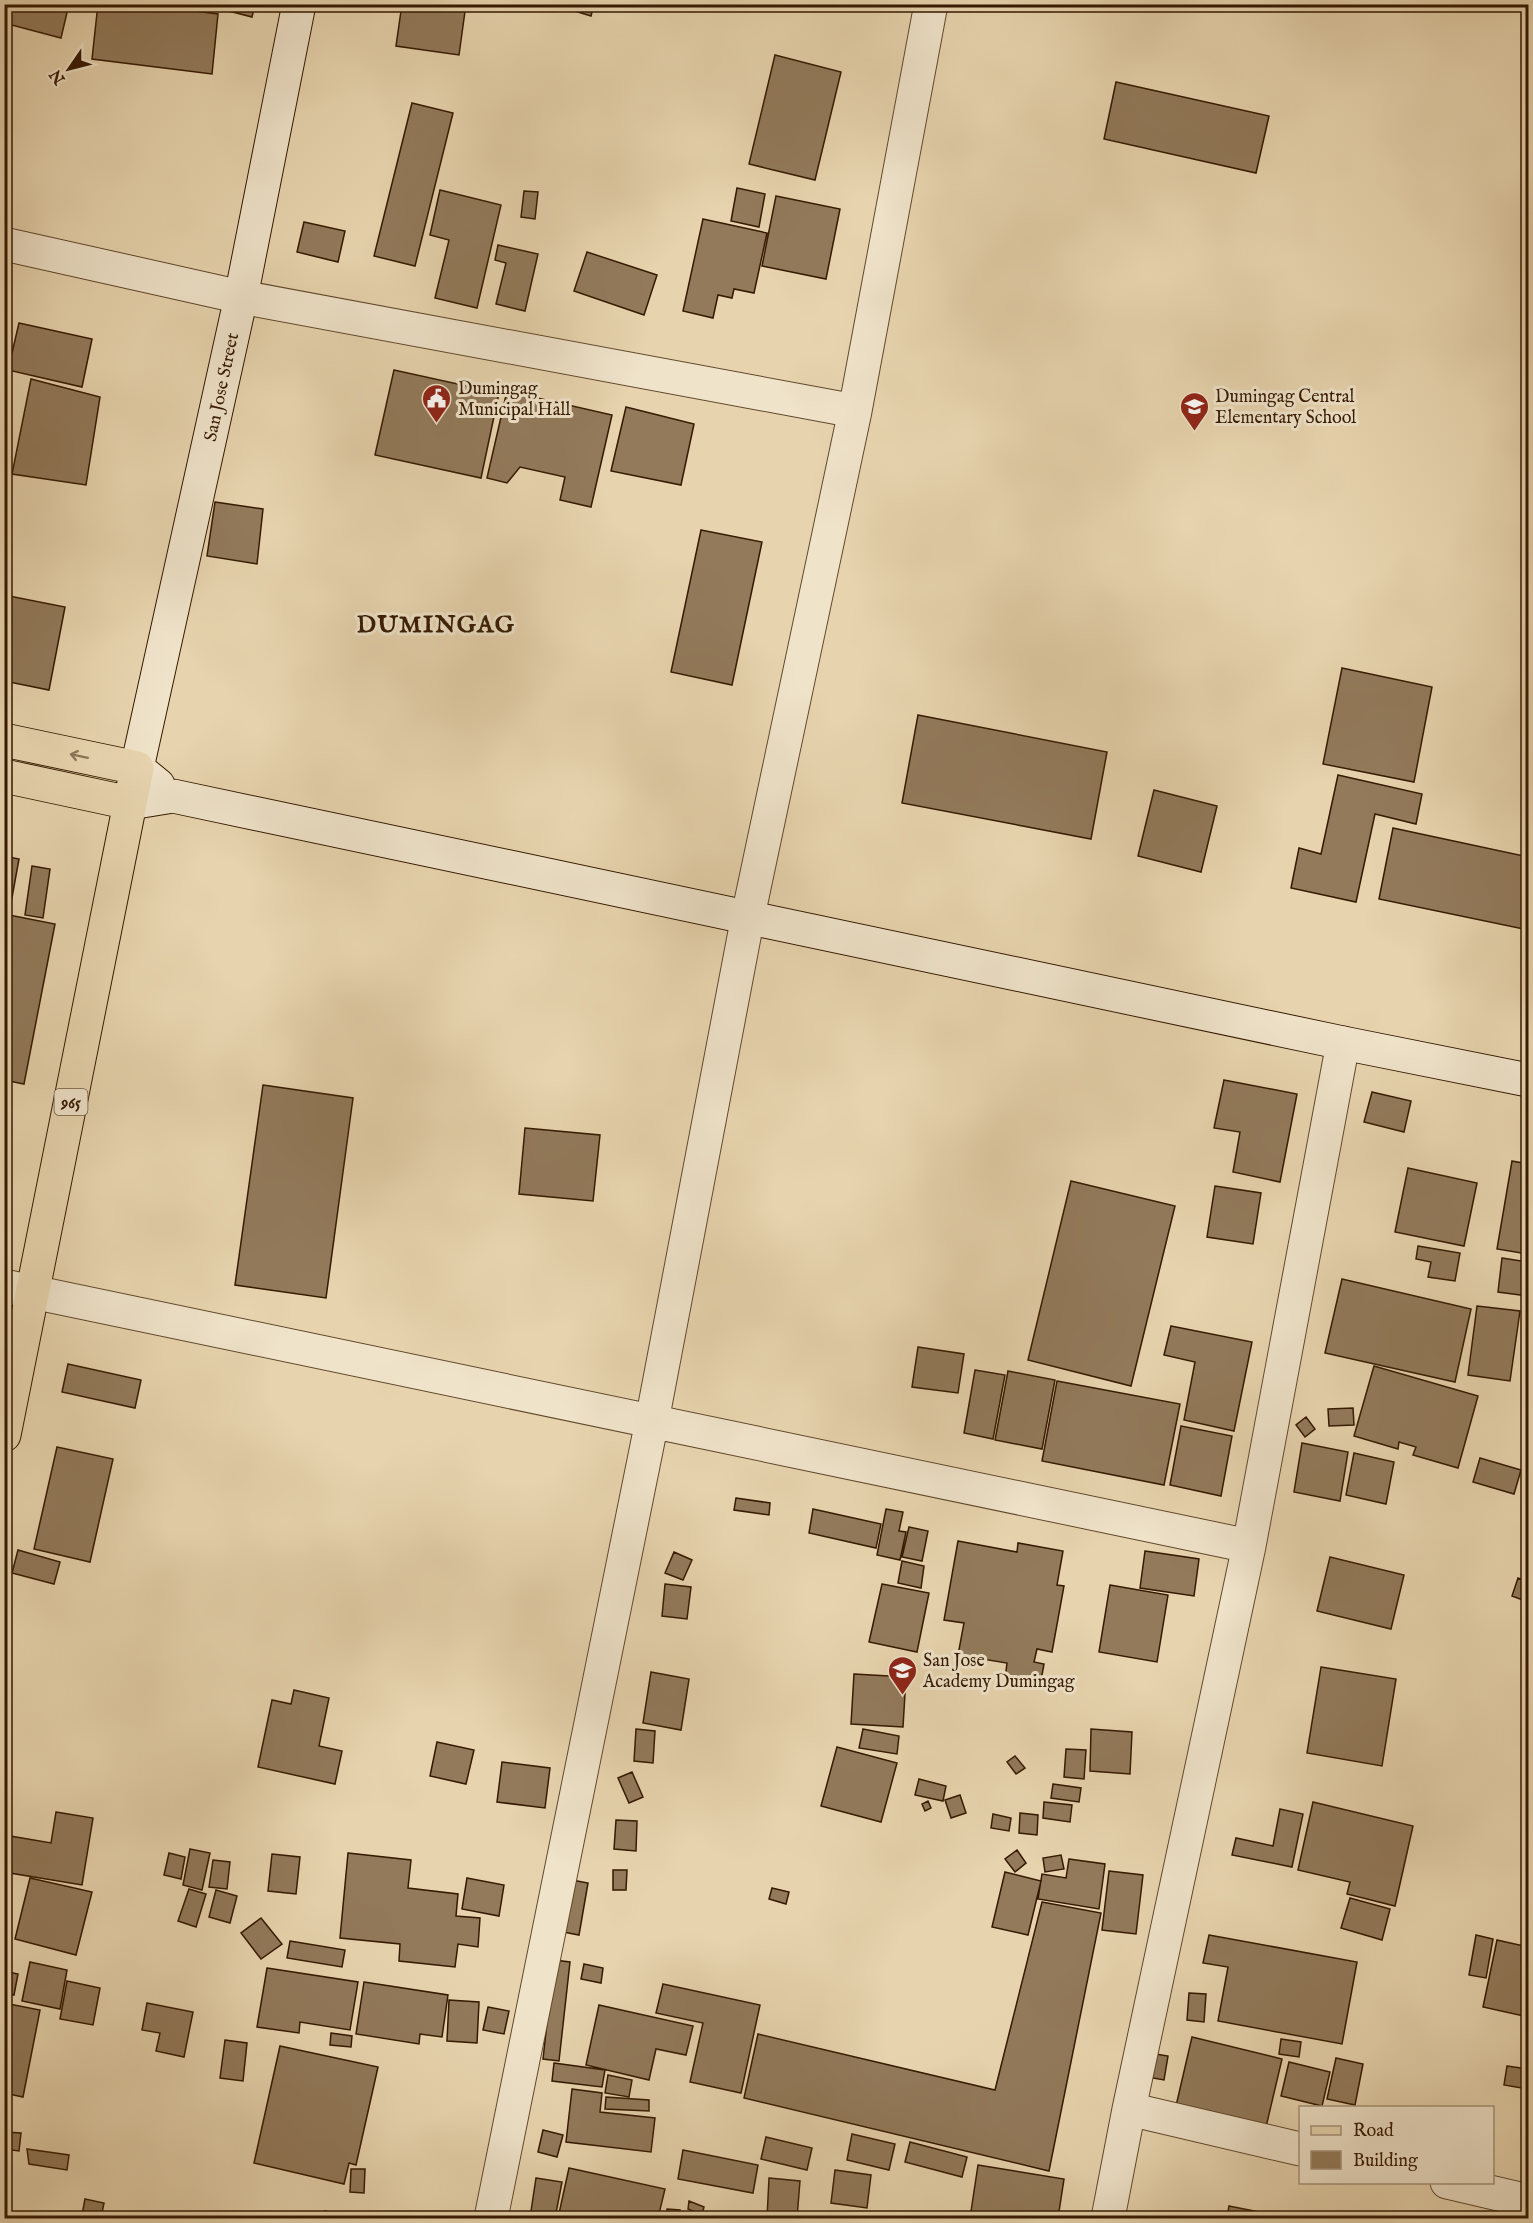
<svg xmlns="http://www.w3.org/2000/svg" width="1533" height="2223" font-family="'IM FELL English',serif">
  <rect width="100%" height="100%" fill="#e7d4ae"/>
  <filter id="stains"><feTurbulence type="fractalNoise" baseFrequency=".00333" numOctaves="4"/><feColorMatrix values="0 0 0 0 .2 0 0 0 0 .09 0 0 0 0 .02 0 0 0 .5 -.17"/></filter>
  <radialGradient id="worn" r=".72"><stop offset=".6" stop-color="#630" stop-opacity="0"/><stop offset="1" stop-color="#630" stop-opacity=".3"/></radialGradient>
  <path fill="#927a5b" stroke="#351901" stroke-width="1.5" d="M 5,4 L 69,4 L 61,38 L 4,23 Z
    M 98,4 L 139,4 L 218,14 L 212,74 L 92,59 Z
    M 214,4 L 255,4 L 252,17 L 213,7 Z
    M 402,4 L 466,4 L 459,55 L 396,46 Z
    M 552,4 L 594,4 L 591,16 Z
    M 775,55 L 841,72 L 815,180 L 749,164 Z
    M 1116,82 L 1269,116 L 1256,173 L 1104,139 Z
    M 412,103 L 453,113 L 415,266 L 374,256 Z
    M 737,188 L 765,194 L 759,227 L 731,221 Z
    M 440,190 L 501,205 L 477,308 L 435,298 L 449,240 L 430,235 Z
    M 524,191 L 538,192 L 535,219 L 521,217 Z
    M 776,196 L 840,209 L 826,279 L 762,266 Z
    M 703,219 L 767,233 L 754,293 L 734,289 L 732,298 L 718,295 L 713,318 L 683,311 Z
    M 304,222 L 345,231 L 338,262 L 297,252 Z
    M 498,245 L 538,254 L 525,311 L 496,304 L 506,263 L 495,260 Z
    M 587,252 L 657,275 L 644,315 L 574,291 Z
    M 19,323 L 92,339 L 82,387 L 8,370 Z
    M 394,370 L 499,393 L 481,478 L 375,455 Z
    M 31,379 L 100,397 L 86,485 L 12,474 Z
    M 507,391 L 612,415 L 591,507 L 560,500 L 565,477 L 520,467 L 507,483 L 487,478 Z
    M 626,407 L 694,424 L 681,485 L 611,471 Z
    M 215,502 L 263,509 L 257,564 L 207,556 Z
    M 701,530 L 762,542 L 732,685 L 671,672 Z
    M 4,595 L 65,607 L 49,690 L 4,681 Z
    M 1342,668 L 1432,687 L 1414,782 L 1323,764 Z
    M 918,715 L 1107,752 L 1091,839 L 902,803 Z
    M 1338,775 L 1422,794 L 1416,824 L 1375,814 L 1356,902 L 1291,888 L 1299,848 L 1321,854 Z
    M 1154,790 L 1217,806 L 1201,872 L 1138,856 Z
    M 1393,828 L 1528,857 L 1528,930 L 1379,899 Z
    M 4,856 L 19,859 L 9,914 L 4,913 Z
    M 32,866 L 50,869 L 43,918 L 25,915 Z
    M 4,914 L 55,924 L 24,1084 L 4,1080 Z
    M 1224,1080 L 1297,1094 L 1280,1182 L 1233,1172 L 1240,1132 L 1214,1128 Z
    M 263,1085 L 353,1098 L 326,1298 L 235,1285 Z
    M 1372,1092 L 1411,1101 L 1404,1132 L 1364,1122 Z
    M 525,1128 L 600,1135 L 593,1201 L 519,1194 Z
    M 1512,1161 L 1528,1164 L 1528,1254 L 1497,1249 Z
    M 1408,1168 L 1477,1183 L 1464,1246 L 1395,1232 Z
    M 1071,1181 L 1175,1206 L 1131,1386 L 1028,1360 Z
    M 1215,1186 L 1261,1193 L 1253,1244 L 1207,1237 Z
    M 1418,1246 L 1460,1253 L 1455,1281 L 1428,1277 L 1431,1262 L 1416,1259 Z
    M 1502,1258 L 1528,1262 L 1528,1296 L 1498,1292 Z
    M 1342,1279 L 1471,1309 L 1455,1382 L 1325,1353 Z
    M 1477,1306 L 1520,1311 L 1510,1381 L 1468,1375 Z
    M 1171,1326 L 1252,1342 L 1234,1431 L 1184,1420 L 1195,1362 L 1164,1355 Z
    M 918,1347 L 964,1354 L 958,1393 L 912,1387 Z
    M 68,1364 L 141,1380 L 135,1408 L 62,1392 Z
    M 1374,1366 L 1478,1396 L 1458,1468 L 1413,1455 L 1416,1447 L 1399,1442 L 1398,1449 L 1354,1436 Z
    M 975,1370 L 1005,1375 L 993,1439 L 964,1433 Z
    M 1008,1371 L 1055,1380 L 1042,1449 L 995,1440 Z
    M 1057,1381 L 1180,1404 L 1164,1485 L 1042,1461 Z
    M 1353,1408 L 1354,1425 L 1329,1426 L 1328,1409 Z
    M 1306,1417 L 1315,1429 L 1305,1437 L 1296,1425 Z
    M 1181,1426 L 1232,1436 L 1221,1496 L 1170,1485 Z
    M 1302,1443 L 1348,1452 L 1340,1501 L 1294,1492 Z
    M 57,1447 L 113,1459 L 90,1562 L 34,1549 Z
    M 1354,1453 L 1394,1462 L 1386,1504 L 1346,1495 Z
    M 1480,1458 L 1521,1470 L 1514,1494 L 1473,1482 Z
    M 736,1498 L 770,1503 L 769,1515 L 734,1510 Z
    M 813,1509 L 881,1524 L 876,1548 L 809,1533 Z
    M 886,1509 L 903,1512 L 899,1531 L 906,1532 L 900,1560 L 877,1555 Z
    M 909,1527 L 928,1531 L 922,1561 L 902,1557 Z
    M 958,1541 L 1017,1552 L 1018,1543 L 1063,1551 L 1057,1585 L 1064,1586 L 1052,1652 L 1037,1649 L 1034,1662 L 1044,1664 L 1040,1686 L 1005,1679 L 1007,1663 L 958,1655 L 964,1623 L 944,1620 Z
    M 18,1550 L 60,1562 L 54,1584 L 12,1573 Z
    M 1145,1551 L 1199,1559 L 1194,1596 L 1140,1588 Z
    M 674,1552 L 692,1560 L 683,1580 L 665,1573 Z
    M 1330,1557 L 1404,1575 L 1391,1629 L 1317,1611 Z
    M 902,1561 L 924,1566 L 921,1588 L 898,1583 Z
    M 1518,1578 L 1528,1582 L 1528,1602 L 1512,1596 Z
    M 665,1584 L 691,1587 L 687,1619 L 662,1616 Z
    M 882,1584 L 929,1593 L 917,1652 L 869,1642 Z
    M 1110,1585 L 1168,1595 L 1157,1662 L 1099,1652 Z
    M 1321,1667 L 1396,1679 L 1382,1766 L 1307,1753 Z
    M 651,1672 L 689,1679 L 681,1730 L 643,1723 Z
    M 854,1674 L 906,1677 L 903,1727 L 851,1724 Z
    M 294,1690 L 329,1698 L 319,1746 L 342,1751 L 335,1784 L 258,1767 L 272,1700 L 291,1704 Z
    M 636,1729 L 655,1731 L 653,1763 L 634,1761 Z
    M 863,1729 L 899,1736 L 897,1754 L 859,1748 Z
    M 1091,1729 L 1132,1732 L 1130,1774 L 1090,1771 Z
    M 437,1742 L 474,1750 L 466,1784 L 430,1776 Z
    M 837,1747 L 897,1763 L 881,1822 L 821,1806 Z
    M 1066,1749 L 1086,1750 L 1084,1779 L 1064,1777 Z
    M 1015,1756 L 1025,1768 L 1016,1774 L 1007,1762 Z
    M 502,1762 L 550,1768 L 545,1808 L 497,1802 Z
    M 632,1772 L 643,1797 L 629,1803 L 618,1778 Z
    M 919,1779 L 946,1786 L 943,1801 L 915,1795 Z
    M 1053,1784 L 1081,1788 L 1079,1802 L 1051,1798 Z
    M 960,1795 L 966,1813 L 951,1818 L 945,1800 Z
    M 928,1801 L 931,1808 L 925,1811 L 922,1804 Z
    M 1044,1802 L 1072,1805 L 1070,1822 L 1043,1818 Z
    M 1313,1802 L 1413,1826 L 1395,1906 L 1347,1894 L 1350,1882 L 1298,1870 Z
    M 1280,1809 L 1303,1814 L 1292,1867 L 1232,1855 L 1236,1838 L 1273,1846 Z
    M 56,1812 L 93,1818 L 82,1885 L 4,1872 L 4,1835 L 51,1843 Z
    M 1020,1813 L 1038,1815 L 1037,1835 L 1019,1833 Z
    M 993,1814 L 1011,1818 L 1009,1831 L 991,1828 Z
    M 616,1820 L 637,1821 L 636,1851 L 614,1849 Z
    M 190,1849 L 210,1853 L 202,1890 L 183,1885 Z
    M 1017,1850 L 1026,1863 L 1015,1872 L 1005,1859 Z
    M 169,1853 L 185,1857 L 181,1879 L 164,1875 Z
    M 348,1853 L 411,1860 L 408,1888 L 458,1894 L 456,1916 L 480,1918 L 478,1947 L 458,1944 L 455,1967 L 399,1961 L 400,1944 L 340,1938 Z
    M 272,1854 L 300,1857 L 296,1894 L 268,1891 Z
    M 1061,1855 L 1064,1869 L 1045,1872 L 1043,1858 Z
    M 1069,1859 L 1105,1864 L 1099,1909 L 1038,1899 L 1042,1874 L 1066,1878 Z
    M 213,1860 L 230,1862 L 227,1889 L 209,1887 Z
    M 613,1870 L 627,1870 L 626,1890 L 613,1890 Z
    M 1109,1871 L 1143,1875 L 1136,1934 L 1102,1930 Z
    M 1005,1872 L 1041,1881 L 1028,1935 L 992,1927 Z
    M 30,1878 L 92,1892 L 76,1955 L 15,1939 Z
    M 467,1878 L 504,1885 L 499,1916 L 462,1909 Z
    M 572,1880 L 588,1883 L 579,1935 L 563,1932 Z
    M 772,1888 L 789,1892 L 786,1904 L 769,1899 Z
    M 189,1889 L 206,1894 L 196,1927 L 178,1921 Z
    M 216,1890 L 237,1896 L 230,1923 L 209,1917 Z
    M 1350,1898 L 1390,1909 L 1382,1940 L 1341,1928 Z
    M 1042,1902 L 1101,1913 L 1049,2171 L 744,2098 L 758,2034 L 995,2090 Z
    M 261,1918 L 282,1944 L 261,1959 L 241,1933 Z
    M 1209,1935 L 1357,1962 L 1342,2044 L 1218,2021 L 1228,1967 L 1203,1963 Z
    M 1476,1935 L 1493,1939 L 1486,1978 L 1469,1975 Z
    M 1497,1940 L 1528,1947 L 1528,2017 L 1483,2007 Z
    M 290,1941 L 345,1950 L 342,1967 L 287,1958 Z
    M 554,1960 L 570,1962 L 559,2061 L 543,2059 Z
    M 30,1962 L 67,1970 L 60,2009 L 22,2001 Z
    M 584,1964 L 603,1968 L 601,1983 L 581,1979 Z
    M 267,1968 L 358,1982 L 350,2030 L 300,2022 L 299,2033 L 257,2027 Z
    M 4,1971 L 18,1974 L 14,1995 L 4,1993 Z
    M 67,1981 L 100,1988 L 93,2025 L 60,2019 Z
    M 364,1982 L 448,1995 L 442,2037 L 420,2034 L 419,2044 L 356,2034 Z
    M 663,1984 L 760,2005 L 741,2093 L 690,2082 L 703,2023 L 656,2013 Z
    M 1189,1993 L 1206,1994 L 1204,2022 L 1187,2020 Z
    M 449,2000 L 479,2002 L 477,2043 L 447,2041 Z
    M 4,2003 L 40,2010 L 23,2097 L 4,2093 Z
    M 147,2003 L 193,2012 L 184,2057 L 156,2051 L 160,2033 L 142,2030 Z
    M 599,2005 L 693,2026 L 686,2055 L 656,2049 L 649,2080 L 586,2065 Z
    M 488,2007 L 509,2011 L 504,2034 L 483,2030 Z
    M 331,2033 L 352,2036 L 351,2047 L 330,2045 Z
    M 1192,2037 L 1282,2059 L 1266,2127 L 1176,2106 Z
    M 1281,2039 L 1301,2042 L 1299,2057 L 1279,2054 Z
    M 225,2040 L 247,2043 L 243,2081 L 220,2078 Z
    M 280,2046 L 378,2067 L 356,2165 L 349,2163 L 344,2184 L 254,2163 Z
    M 1150,2053 L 1168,2056 L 1164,2080 L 1147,2077 Z
    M 1336,2058 L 1363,2064 L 1355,2105 L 1327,2099 Z
    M 1289,2062 L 1330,2072 L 1322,2106 L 1281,2096 Z
    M 554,2063 L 605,2070 L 602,2087 L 552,2081 Z
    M 1507,2066 L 1528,2069 L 1528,2089 L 1504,2085 Z
    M 608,2075 L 632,2080 L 629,2097 L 605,2093 Z
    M 572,2089 L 602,2093 L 600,2112 L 655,2118 L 651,2152 L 566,2142 Z
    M 606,2097 L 649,2100 L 649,2111 L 605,2109 Z
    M 543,2130 L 563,2135 L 557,2157 L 538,2152 Z
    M 4,2132 L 21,2133 L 19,2151 L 4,2149 Z
    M 852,2134 L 895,2144 L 889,2170 L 847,2160 Z
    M 766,2137 L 812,2148 L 807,2170 L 761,2159 Z
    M 910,2142 L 967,2157 L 962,2177 L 905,2162 Z
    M 27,2149 L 69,2155 L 67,2170 L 29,2164 Z
    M 683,2150 L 758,2165 L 753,2193 L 678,2179 Z
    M 978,2165 L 1064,2179 L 1058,2218 L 970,2218 Z
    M 569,2168 L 665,2189 L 658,2218 L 558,2218 Z
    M 351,2169 L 365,2169 L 364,2193 L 350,2192 Z
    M 835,2170 L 871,2175 L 867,2208 L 831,2203 Z
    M 536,2178 L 562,2182 L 555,2218 L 530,2218 Z
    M 769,2178 L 800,2181 L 797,2218 L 767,2218 Z
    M 85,2199 L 104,2203 L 101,2218 L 82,2215 Z
    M 689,2201 L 704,2207 L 702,2215 L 688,2209 Z
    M 1505,2202 L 1528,2208 L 1528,2218 L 1501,2218 Z
    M 1229,2206 L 1284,2217 L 1284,2218 L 1227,2218 Z
    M 667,2209 L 680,2210 L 679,2218 L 666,2218 Z
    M 325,2211 L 350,2217 L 349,2218 L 323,2218 Z"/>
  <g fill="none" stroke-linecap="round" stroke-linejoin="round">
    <defs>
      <path id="street" d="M 4,244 L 241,297 L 855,411
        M 4,1286 L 1249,1546
        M 1129,2109 L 1300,2149
        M 1447,2182 L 1528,2201
        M 491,2218 L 652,1421 L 748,916 L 855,411 L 931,4
        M 1108,2218 L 1129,2109 L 1249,1546 L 1343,1043"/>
      <path id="secondary" d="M 158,785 L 137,768 L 241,297 L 299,4
        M 130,803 L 173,796 L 1343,1043 L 1528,1080"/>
      <path id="primary" d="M 4,740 L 137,768 L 4,1435
        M 4,776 L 130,803"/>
    </defs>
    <use href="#street" stroke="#62482c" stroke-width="35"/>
    <use href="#secondary" stroke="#351901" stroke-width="35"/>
    <use href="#primary" stroke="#351901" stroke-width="35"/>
    <use href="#street" stroke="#efe3ca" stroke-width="33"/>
    <use href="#secondary" stroke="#efe3ca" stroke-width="33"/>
    <use href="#primary" stroke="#e7d4ae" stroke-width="33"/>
  </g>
  <defs><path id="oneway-shaft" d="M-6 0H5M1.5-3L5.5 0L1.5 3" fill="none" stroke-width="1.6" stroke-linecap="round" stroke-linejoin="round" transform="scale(1.5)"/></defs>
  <use stroke="#8e7658" href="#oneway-shaft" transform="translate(79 756) rotate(-168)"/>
  <defs>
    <symbol id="civic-pin" viewBox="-11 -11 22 30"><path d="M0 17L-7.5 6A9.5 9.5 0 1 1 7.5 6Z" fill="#8f2418" stroke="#efe3ca"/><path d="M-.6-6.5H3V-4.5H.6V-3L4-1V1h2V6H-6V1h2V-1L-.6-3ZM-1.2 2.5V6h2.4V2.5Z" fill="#fff"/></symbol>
    <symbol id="school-pin" viewBox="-11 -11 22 30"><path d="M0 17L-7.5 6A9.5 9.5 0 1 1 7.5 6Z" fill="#8f2418" stroke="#efe3ca"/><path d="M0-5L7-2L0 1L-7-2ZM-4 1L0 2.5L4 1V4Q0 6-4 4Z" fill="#fff"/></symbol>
  </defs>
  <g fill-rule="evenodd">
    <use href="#civic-pin" x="420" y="382" width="33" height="45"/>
    <use href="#school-pin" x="1178" y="390" width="33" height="45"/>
    <use href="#school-pin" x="886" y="1654" width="33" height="45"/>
  </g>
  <g text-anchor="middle" stroke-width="6" stroke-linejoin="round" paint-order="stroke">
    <rect fill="#efe3ca" stroke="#6d563d" stroke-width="1.5" x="54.5" y="1089" width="33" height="26" rx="4.5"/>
    <g font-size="16" font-weight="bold" fill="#351901">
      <text x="71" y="1108">965</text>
    </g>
    <g font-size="18" fill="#351901" stroke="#efe3ca">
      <text transform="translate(221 387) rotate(-78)" y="6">San Jose Street</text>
    </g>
    <g font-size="18" fill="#351901" stroke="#efe3ca" text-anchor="start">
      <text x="458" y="394">Dumingag<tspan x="458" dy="21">Municipal Hall</tspan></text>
      <text x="1215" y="402">Dumingag Central<tspan x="1215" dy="21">Elementary School</tspan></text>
      <text x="923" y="1666">San Jose<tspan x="923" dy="21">Academy Dumingag</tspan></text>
    </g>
    <g font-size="24" font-weight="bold" letter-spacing="1.5" fill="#351901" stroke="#efe3ca">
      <text x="436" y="632">DUMINGAG</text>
    </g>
  </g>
  <rect width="1533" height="2223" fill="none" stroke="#e7d4ae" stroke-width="24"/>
  <rect x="6" y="6" width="1521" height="2211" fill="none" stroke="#351901" stroke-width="3"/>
  <rect x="12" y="12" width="1509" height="2199" fill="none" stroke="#351901" stroke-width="1.5"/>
  <rect x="1299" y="2106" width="195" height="78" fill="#efe3ca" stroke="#a5927a" stroke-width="1.5"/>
  <rect x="1311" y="2126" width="30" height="9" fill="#e7d4ae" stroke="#a5927a" stroke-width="1.5"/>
  <text x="1353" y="2136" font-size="18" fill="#351901">Road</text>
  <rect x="1311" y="2151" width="30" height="18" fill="#927a5b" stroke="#a5927a" stroke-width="1.5"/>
  <text x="1353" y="2166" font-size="18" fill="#351901">Building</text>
  <g transform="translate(69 69) rotate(235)" stroke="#efe3ca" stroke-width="4.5" paint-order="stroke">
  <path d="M0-4.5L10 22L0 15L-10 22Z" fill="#351901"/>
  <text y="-9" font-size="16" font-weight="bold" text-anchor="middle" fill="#351901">N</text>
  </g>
  <rect width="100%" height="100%" filter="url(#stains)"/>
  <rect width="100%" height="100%" fill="url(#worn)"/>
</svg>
